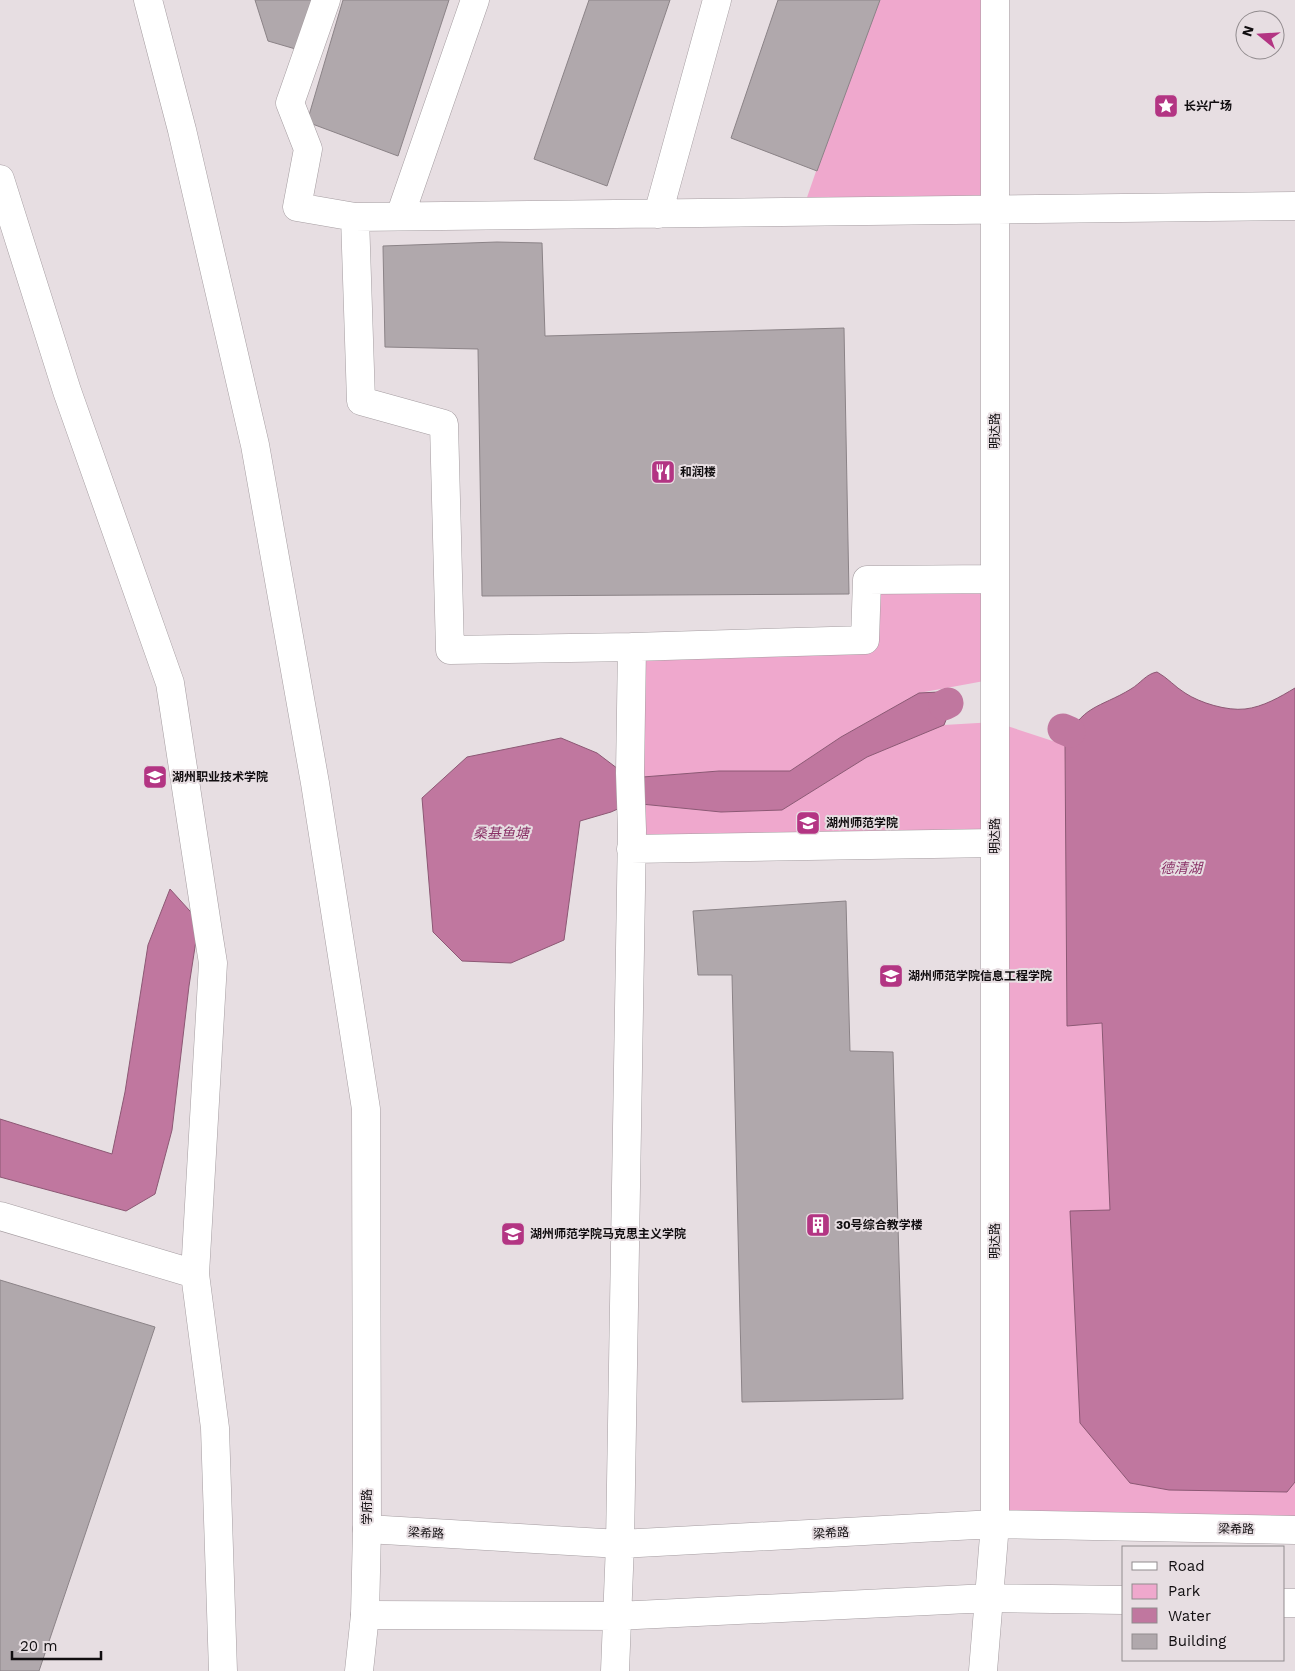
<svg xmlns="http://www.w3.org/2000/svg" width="1295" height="1671" font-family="'Work Sans','Noto Sans SC',sans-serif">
  <rect width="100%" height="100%" fill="#e7dee2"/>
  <path fill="#efa8cd" d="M 875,0 L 988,0 L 995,210 L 802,212 Z
    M 995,579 L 995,679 L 919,693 L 841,737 L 790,771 L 719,771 L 630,778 L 632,647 L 865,640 L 867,580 Z
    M 995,722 L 1065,745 L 1067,1025 L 1102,1023 L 1110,1211 L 1070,1211 L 1169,1490 L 1287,1492 L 1295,1482 L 1295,1530 L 995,1524 L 995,843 L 631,849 L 631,803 L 721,812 L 782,810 L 867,757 L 944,725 Z"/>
  <path fill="#c0779f" stroke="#8c5874" d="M 1157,672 C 1168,678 1175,687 1185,693 C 1200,703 1227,711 1245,709 C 1263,707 1280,697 1295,688 L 1295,1482 L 1287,1492 L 1169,1490 L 1130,1483 L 1080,1423 L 1070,1211 L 1110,1210 L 1102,1023 L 1067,1026 L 1065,745 C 1080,705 1100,708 1131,689 C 1141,683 1146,674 1157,672 Z
    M 939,692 L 948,715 L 944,725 L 867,757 L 782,810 L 721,812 L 631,803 L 611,812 L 580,821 L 564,940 L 511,963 L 462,961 L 433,932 L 422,798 L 467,757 L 561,738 L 597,753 L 630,778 L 719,771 L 790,771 L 841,737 L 919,693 Z
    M 170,889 L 199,921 L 189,986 L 172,1130 L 155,1194 L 126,1211 L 0,1177 L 0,1119 L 112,1154 L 125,1092 L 148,945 Z"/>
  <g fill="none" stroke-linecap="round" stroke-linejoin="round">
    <path stroke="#c0779f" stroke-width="31" d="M 944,705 L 948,703
      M 1063,729 L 1070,732"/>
  </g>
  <path fill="#b0a8ac" stroke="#8b8387" d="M 255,0 L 314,0 L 299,50 L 268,41 Z
    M 343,0 L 449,0 L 398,156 L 307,122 Z
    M 589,0 L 670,0 L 607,186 L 534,159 Z
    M 778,0 L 880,0 L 817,171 L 731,138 Z
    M 497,242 L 542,243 L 545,336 L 844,328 L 849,594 L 482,596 L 478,349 L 385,347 L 383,246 Z
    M 846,901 L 850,1051 L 893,1052 L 903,1399 L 742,1402 L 732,975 L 698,975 L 693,911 Z
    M 0,1280 L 155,1327 L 39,1671 L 0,1671 Z"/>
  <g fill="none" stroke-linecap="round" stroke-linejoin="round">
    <defs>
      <path id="minor" d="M 326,0 L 290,103 L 308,149 L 297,207 L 355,217 L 1295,206
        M 0,179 L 67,391 L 170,683 L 209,938 L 213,963 L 195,1274 L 215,1428 L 223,1671
        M 658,214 L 717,0
        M 400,216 L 475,0
        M 355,217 L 361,401 L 444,424 L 450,650 L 632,647
        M 631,849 L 995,843
        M 0,1216 L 195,1274
        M 367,1529 L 620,1544 L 995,1524 L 1295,1530
        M 1284,1603 L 1295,1603
        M 365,1615 L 616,1616 L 989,1598 L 1124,1600
        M 615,1671 L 620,1544 L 632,830 L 630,773 L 632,647 L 865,640 L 867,580 L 995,579
        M 983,1671 L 995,1524 L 995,0"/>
      <path id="secondary" d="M 148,0 L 182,130 L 255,445 L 315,783 L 366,1109 L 367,1529 L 365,1615 L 359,1671"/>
    </defs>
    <use href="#minor" stroke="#a59da1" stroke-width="29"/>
    <use href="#secondary" stroke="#a59da1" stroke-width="29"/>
    <use href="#minor" stroke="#fff" stroke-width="28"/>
    <use href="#secondary" stroke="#fff" stroke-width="28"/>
  </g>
  <defs>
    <symbol id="sight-square" viewBox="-11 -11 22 22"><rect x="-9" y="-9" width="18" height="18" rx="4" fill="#b33583" stroke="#e7dee2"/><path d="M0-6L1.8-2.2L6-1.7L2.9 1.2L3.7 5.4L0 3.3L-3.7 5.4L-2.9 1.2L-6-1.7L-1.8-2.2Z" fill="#fff"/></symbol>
    <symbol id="restaurant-square" viewBox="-11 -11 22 22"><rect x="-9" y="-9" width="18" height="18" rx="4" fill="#b33583" stroke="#e7dee2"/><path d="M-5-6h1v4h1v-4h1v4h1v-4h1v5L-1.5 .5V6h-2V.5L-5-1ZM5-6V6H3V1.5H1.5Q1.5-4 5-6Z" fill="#fff"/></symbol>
    <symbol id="university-square" viewBox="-11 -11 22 22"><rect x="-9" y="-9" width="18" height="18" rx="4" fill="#b33583" stroke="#e7dee2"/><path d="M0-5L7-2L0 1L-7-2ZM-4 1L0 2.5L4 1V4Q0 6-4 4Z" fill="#fff"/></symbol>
    <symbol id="building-square" viewBox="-11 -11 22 22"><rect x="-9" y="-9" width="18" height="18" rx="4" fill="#b33583" stroke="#e7dee2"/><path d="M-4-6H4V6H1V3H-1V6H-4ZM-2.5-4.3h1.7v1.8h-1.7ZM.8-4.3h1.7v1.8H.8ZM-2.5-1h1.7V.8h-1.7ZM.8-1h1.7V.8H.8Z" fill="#fff"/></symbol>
  </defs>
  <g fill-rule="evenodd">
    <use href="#sight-square" x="1152" y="92" width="28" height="28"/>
    <use href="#restaurant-square" x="649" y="458" width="28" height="28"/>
    <use href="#university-square" x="141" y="763" width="28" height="28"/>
    <use href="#university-square" x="794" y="809" width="28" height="28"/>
    <use href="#university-square" x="877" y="962" width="28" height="28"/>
    <use href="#building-square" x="804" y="1211" width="28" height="28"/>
    <use href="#university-square" x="499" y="1220" width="28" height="28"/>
  </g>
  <g text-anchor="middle" stroke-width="4" stroke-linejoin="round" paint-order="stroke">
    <g font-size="12" font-weight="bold" fill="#110e10" stroke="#e7dee2" text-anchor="start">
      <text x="1184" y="110">长兴广场</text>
      <text x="680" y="476">和润楼</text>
      <text x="172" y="781">湖州职业技术学院</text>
      <text x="826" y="827">湖州师范学院</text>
      <text x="908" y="980">湖州师范学院信息工程学院</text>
      <text x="836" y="1229">30号综合教学楼</text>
      <text x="530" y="1238">湖州师范学院马克思主义学院</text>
    </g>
    <g font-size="12" fill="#110e10" stroke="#e7dee2">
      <text transform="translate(995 431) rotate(-90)" y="4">明达路</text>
      <text transform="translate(995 836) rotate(-90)" y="4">明达路</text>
      <text transform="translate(995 1241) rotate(-90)" y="4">明达路</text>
      <text transform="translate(367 1507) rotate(-90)" y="4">学府路</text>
      <text transform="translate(1236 1529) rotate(1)" y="4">梁希路</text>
      <text transform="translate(426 1533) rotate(3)" y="4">梁希路</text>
      <text transform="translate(831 1533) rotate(-3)" y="4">梁希路</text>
    </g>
    <g font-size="14" font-style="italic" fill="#8a3267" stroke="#e7dee2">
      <text x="501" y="838">桑基鱼塘</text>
      <text x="1181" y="873">德清湖</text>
    </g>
  </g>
  <rect x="1122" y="1546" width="162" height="115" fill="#e7dee2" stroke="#918b8e"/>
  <rect x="1132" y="1562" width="25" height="8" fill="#ffffff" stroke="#918b8e"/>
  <text x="1168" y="1571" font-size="15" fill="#110e10">Road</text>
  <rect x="1132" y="1584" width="25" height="15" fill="#efa8cd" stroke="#918b8e"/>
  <text x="1168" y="1596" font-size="15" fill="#110e10">Park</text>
  <rect x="1132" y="1608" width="25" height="15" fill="#c0779f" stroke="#918b8e"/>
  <text x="1168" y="1621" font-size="15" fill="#110e10">Water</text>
  <rect x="1132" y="1634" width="25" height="15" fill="#b0a8ac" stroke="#918b8e"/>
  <text x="1168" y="1646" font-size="15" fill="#110e10">Building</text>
  <g transform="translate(1260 35) rotate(288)"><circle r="24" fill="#e7dee2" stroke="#918b8e"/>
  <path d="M0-4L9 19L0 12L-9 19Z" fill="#b33583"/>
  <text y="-8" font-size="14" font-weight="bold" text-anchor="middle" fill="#110e10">N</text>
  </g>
  <path d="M12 1651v8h89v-8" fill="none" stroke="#110e10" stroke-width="2.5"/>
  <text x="20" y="1651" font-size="15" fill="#110e10" stroke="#e7dee2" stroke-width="4" paint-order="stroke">20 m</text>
</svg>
